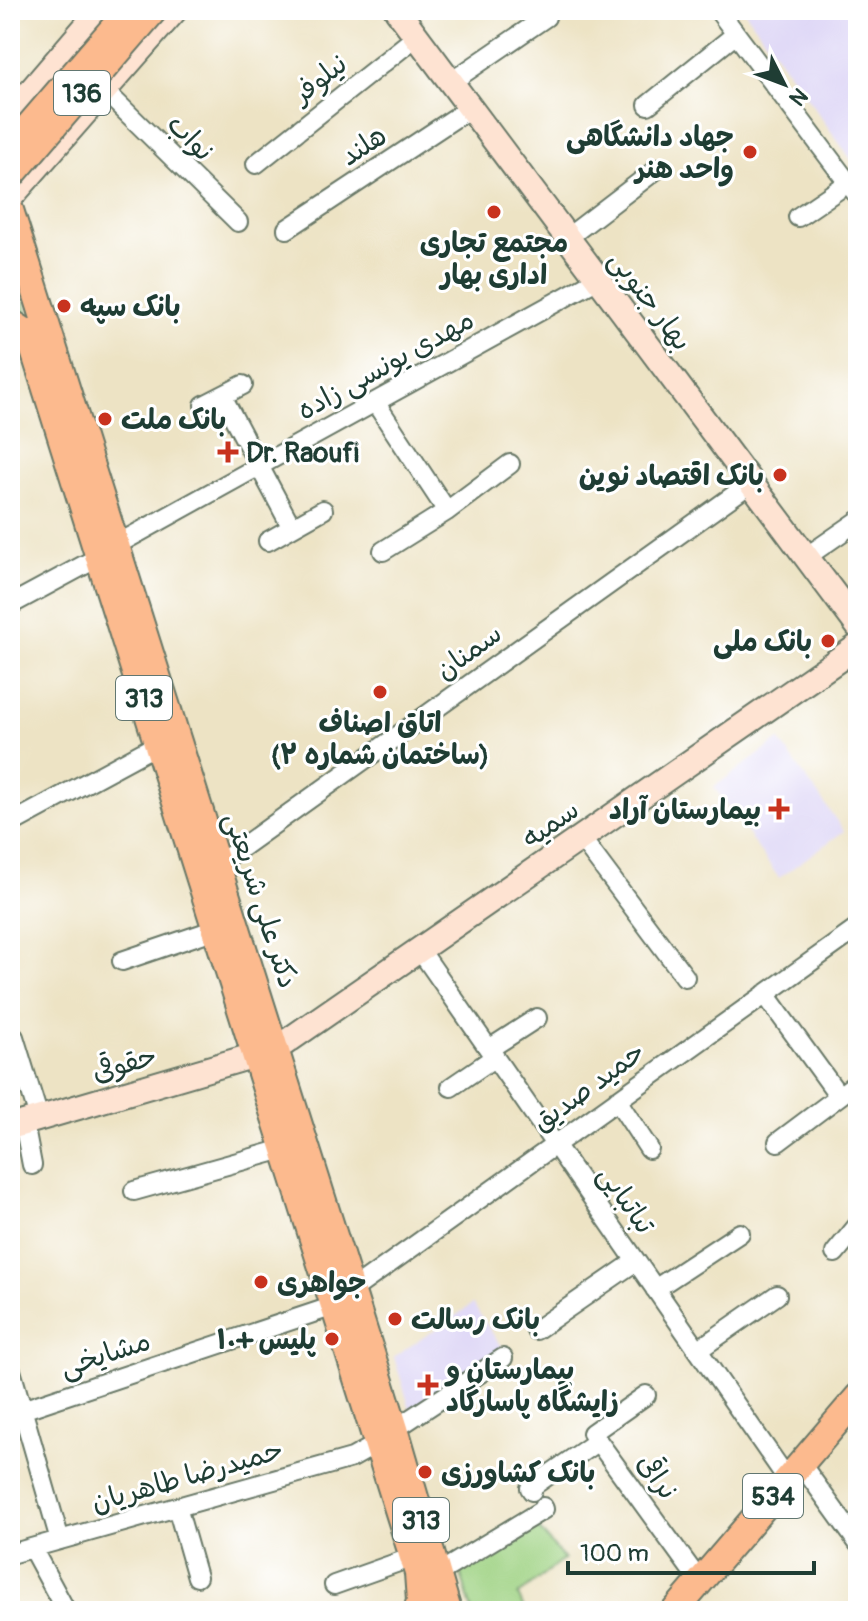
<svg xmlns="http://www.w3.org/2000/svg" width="868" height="1621" font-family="Pangolin,'Playpen Sans Arabic',sans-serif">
  <rect width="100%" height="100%" fill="#fff"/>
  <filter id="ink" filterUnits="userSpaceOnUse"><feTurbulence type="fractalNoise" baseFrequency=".0125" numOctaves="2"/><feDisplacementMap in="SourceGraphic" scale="16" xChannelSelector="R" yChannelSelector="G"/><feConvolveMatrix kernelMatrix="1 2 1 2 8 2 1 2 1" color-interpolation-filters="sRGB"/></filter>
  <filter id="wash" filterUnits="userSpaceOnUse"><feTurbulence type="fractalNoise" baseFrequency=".006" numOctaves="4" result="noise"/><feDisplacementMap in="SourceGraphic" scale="32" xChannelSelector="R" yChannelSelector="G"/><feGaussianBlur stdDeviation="1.8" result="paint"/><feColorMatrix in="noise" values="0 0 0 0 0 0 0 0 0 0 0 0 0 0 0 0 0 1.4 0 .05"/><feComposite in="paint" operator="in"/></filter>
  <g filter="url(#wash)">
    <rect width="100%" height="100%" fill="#ede3c4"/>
    <path fill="#ddd5f6" d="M 744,10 L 858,10 L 858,169 Z
      M 779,740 L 844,831 L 779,878 L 714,787 Z
      M 473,1304 L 504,1351 L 411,1412 L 394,1357 Z"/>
    <path fill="#9ed282" stroke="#5e885b" stroke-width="2" d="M 10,265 L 33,326 L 10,317 Z
      M 533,1522 L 564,1559 L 518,1595 L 525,1611 L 472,1611 L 459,1568 Z"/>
  </g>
  <g filter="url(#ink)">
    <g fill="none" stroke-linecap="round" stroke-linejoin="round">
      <defs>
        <path id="minor" d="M 718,10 L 858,196
          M 451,82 L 546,17
          M 105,91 L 238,222
          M 648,105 L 736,34
          M 256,164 L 417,36
          M 798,217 L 848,183
          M 287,229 L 470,108
          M 567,238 L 657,169
          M 222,396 L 291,526
          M 375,402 L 447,511
          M 204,405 L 243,385
          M 268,541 L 323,510
          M 116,545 L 598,279
          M 383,551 L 447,511 L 510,464
          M 806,557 L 858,521
          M 10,605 L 99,557
          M 10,824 L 158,744
          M 581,838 L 685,977
          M 217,865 L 751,483
          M 420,950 L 788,1480
          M 122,961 L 216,929
          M 765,994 L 839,1096
          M 14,1037 L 39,1118
          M 489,1049 L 537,1018
          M 451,1087 L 495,1057
          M 617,1100 L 649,1149
          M 24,1123 L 32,1165
          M 778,1142 L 858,1082
          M 134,1191 L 284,1149
          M 835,1253 L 858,1225
          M 655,1289 L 740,1233
          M 351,1291 L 858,928
          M 536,1330 L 636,1261
          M 698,1350 L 777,1295
          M 10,1367 L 60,1540
          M 646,1395 L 592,1433 L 700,1582
          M 22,1410 L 334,1306
          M 395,1429 L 503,1358
          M 801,1464 L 858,1543
          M 532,1491 L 530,1488 L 598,1441
          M 177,1507 L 197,1577
          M 32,1548 L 66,1611
          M 10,1554 L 352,1458 L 377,1444
          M 437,1574 L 544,1509 L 543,1507
          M 334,1585 L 413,1557"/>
        <path id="secondary" d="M 397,10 L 858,626
          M 10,115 L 100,10
          M 10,198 L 175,10
          M 10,1127 L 276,1049 L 858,646"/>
        <path id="primary" d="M 10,210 L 395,1429 L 448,1611
          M 10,322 L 27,333 L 31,341 L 418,1573 L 420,1601 L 417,1611
          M 675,1611 L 858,1397"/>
      </defs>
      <use href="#minor" stroke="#677766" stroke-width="22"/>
      <use href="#secondary" stroke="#677766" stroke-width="28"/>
      <use href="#primary" stroke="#677766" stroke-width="30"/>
      <use href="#minor" stroke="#fff" stroke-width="18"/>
      <use href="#secondary" stroke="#fee3d2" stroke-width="24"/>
      <use href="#primary" stroke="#fcba8e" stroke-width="26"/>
      <defs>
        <path id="primary-bridge" d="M 10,148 L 129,10
          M 10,177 L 154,10"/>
      </defs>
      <use href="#primary-bridge" stroke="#677766" stroke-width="30" stroke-linecap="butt"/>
      <use href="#primary-bridge" stroke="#fcba8e" stroke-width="26"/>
    </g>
  </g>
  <g fill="#c8321e" stroke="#fff" stroke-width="3">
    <circle cx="750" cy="152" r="8"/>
    <circle cx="494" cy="212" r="8"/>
    <circle cx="64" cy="306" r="8"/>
    <circle cx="105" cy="419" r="8"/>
    <path d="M224 440h8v8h8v8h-8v8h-8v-8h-8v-8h8z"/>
    <circle cx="780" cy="475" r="8"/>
    <circle cx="828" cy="641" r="8"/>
    <circle cx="380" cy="692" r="8"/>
    <path d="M775 797h8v8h8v8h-8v8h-8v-8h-8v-8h8z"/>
    <circle cx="261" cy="1282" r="8"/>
    <circle cx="395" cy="1319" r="8"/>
    <circle cx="332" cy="1339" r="8"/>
    <path d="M424 1373h8v8h8v8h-8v8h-8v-8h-8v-8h8z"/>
    <circle cx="425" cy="1472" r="8"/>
  </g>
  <g text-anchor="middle" stroke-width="6" stroke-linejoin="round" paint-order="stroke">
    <g fill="#fff" stroke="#627771" stroke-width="2">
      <rect x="54" y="71" width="56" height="44" rx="6"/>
      <rect x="116" y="676" width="56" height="44" rx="6"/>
      <rect x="743" y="1474" width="60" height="44" rx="6"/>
      <rect x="393" y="1498" width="56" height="44" rx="6"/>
    </g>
    <g font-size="26" font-weight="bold" fill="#1f3d34">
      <text x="82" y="102">136</text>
      <text x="144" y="707">313</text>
      <text x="773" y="1505">534</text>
      <text x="421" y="1529">313</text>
    </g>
    <g font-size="28" fill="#1f3d34" stroke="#fff">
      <text transform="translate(319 78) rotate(-38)" y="10">نیلوفر</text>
      <text transform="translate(191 137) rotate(45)" y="10">نواب</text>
      <text transform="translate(363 145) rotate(-33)" y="10">هلند</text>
      <text transform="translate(651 300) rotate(53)" y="10">بهار جنوبی</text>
      <text transform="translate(385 364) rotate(-29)" y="10">مهدی یونسی زاده</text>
      <text transform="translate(468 651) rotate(-36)" y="10">سمنان</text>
      <text transform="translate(550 823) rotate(-35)" y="10">سمیه</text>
      <text transform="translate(262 900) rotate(72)" y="10">دکتر علی شریعتی</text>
      <text transform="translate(124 1063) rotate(-16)" y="10">حقوقی</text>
      <text transform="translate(588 1086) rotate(-36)" y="10">حمید صدیق</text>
      <text transform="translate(627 1199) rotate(55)" y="10">تباتبایی</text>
      <text transform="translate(105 1353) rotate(-18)" y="10">مشایخی</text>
      <text transform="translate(187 1475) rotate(-16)" y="10">حمیدرضا طاهریان</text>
      <text transform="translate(658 1476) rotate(54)" y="10">نراقی</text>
    </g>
    <g font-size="28" font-weight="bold" fill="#1f3d34" stroke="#fff" text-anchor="start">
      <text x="734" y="146" text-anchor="end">جهاد دانشگاهی<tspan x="734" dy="32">واحد هنر</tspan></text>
      <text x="494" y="252" text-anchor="middle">مجتمع تجاری<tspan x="494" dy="32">اداری بهار</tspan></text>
      <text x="80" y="316">بانک سپه</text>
      <text x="121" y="429">بانک ملت</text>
      <text x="246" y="462">Dr. Raoufi</text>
      <text x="764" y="485" text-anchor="end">بانک اقتصاد نوین</text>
      <text x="812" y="651" text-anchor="end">بانک ملی</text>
      <text x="380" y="732" text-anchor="middle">اتاق اصناف<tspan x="380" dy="32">(ساختمان شماره ۲)</tspan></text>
      <text x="761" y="819" text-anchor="end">بیمارستان آراد</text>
      <text x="277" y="1292">جواهری</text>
      <text x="411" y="1329">بانک رسالت</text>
      <text x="316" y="1349" text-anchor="end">پلیس +۱۰</text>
      <text x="446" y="1379">بیمارستان و<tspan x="446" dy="32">زایشگاه پاسارگاد</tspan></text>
      <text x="441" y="1482">بانک کشاورزی</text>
    </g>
  </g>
  <rect width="868" height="1621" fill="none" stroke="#fff" stroke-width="40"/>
  <g transform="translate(784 84) rotate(132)" stroke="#ffffff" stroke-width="6" paint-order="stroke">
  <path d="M0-6L14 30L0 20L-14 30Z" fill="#1f3d34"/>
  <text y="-12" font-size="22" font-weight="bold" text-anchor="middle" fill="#1f3d34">N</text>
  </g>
  <path d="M568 1561v12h246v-12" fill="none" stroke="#1f3d34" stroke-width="4"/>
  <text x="580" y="1561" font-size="24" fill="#1f3d34" stroke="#ffffff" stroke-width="6" paint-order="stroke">100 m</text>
</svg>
